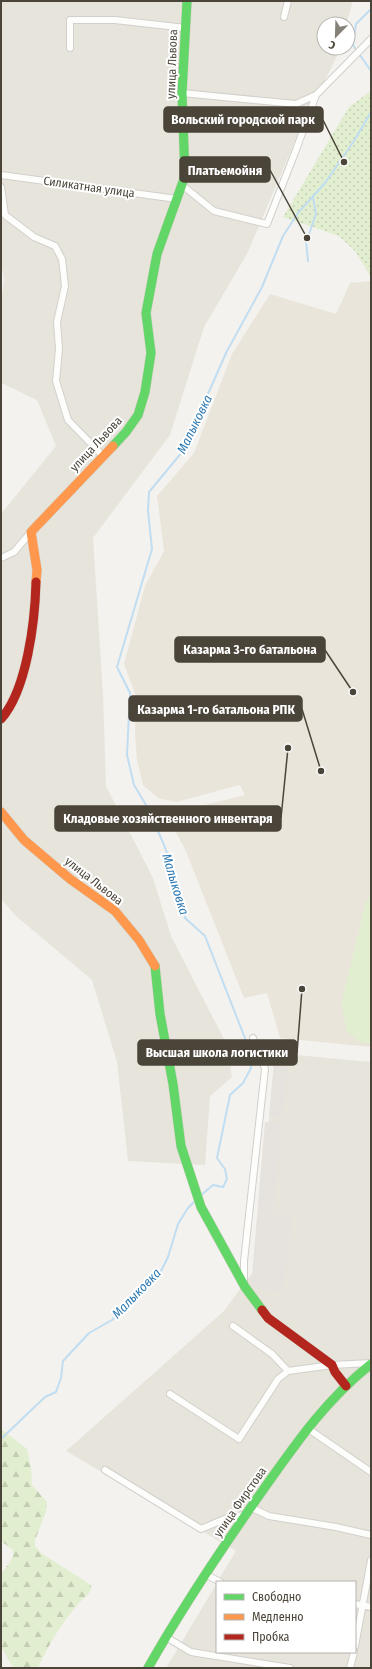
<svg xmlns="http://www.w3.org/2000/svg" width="372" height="1669" font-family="'Fira Sans Condensed',sans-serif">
  <defs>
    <pattern id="forest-firs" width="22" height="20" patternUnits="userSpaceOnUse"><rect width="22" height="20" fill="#e1eecf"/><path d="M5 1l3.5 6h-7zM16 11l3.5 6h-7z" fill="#c3cdb2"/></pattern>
    <pattern id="park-dots" width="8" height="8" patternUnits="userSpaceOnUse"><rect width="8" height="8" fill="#e1eecf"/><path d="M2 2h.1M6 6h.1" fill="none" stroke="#c3cdb2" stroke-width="1.8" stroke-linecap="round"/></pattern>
  </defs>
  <rect width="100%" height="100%" fill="#f4f2ee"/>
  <path fill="#e7e4dc" d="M 1,1 L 353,1 L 346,24 L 324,24 L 324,48 L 339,48 L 338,54 L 298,134 L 247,254 L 204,327 L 170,435 L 93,538 L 103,693 L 106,786 L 153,878 L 171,936 L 227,1045 L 232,1077 L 210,1096 L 205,1165 L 128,1161 L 117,1062 L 92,980 L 16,916 L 1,899 L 1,514 L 56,446 L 37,400 L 1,383 L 1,305 L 4,279 L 1,262 Z
    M 275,1053 L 371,1062 L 371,1668 L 166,1668 L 217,1583 L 217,1652 L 355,1652 L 355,1582 L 217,1582 L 236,1551 L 66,1451 L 223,1312 L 256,1268 Z"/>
  <path fill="#e6e2de" d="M 275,1053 L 289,1054 L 283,1117 L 269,1116 Z
    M 265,1122 L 282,1122 L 273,1216 L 293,1217 L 282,1292 L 251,1287 Z"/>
  <path fill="#eae5da" d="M 371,281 L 371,1047 L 280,1038 L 267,993 L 244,998 L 185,849 L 172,825 L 185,810 L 245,795 L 240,785 L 176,802 L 158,798 L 143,785 L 137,760 L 135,732 L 136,696 L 124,664 L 145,586 L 164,551 L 157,496 L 194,453 L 232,354 L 270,294 L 336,314 L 350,283 Z"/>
  <path fill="#e1eecf" d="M 371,895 L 371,1044 L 360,1042 L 347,1031 L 341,1004 L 366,902 Z"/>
  <path fill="url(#forest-firs)" d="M 1,1430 L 4,1431 L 27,1449 L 31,1467 L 32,1485 L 47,1502 L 46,1512 L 35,1540 L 35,1546 L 41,1553 L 91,1585 C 93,1593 83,1598 78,1604 C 62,1623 48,1645 38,1668 L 13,1668 L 1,1646 L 1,1574 L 10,1562 L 13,1556 L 13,1550 L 1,1541 Z"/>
  <path fill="url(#park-dots)" d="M 371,91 L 371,277 L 355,251 L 339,236 L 283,217 L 349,107 Z"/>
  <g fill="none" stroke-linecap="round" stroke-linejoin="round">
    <path stroke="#c0ddf1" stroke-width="2" d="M 371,9 L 356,24 L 353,45 L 371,71
      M 309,234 L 316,214 L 313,197
      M 306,241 L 308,261
      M 200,1196 L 213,1185 L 223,1187 L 227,1179 L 225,1169 L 217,1158 L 230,1095 L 243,1083 L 251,1068 L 250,1051 L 205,936 L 185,918 L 180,887 L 164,845 L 149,810 L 134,785 L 127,755 L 130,693 L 117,667 L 152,549 L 148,511 L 149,492 L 183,451 L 226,353 L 262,287 L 283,236 L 298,213 L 325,183 L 354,141 L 371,112
      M 1,1439 L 45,1397 L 56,1392 L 61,1378 L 63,1361 L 89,1333 L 112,1320 L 161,1271 L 168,1257 L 178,1224 L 188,1208 L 196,1200"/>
    <defs>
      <path id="street" d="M 284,17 L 288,1
        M 70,48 L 70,20 L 115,20 L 186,28
        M 182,93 L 296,104 L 316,95 L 371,39
        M 1,175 L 177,199
        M 182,185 L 214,211 L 267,224 L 296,150 L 316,95
        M 1,187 L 5,215 L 34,237 L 55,246 L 62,259 L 65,286 L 57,322 L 59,349 L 56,381 L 68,420 L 103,456
        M 1,558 L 14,552 L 31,532
        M 244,1283 L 244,1261 L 265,1069 L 253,1038
        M 233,1326 L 272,1354 L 288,1371
        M 170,1394 L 239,1439 L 278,1379 L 288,1371 L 332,1365 L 371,1363
        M 307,1428 L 371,1472
        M 105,1470 L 201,1529 L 227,1518 L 244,1515
        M 250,1507 L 269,1516 L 336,1527 L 371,1535
        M 205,1574 L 220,1582
        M 355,1604 L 371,1607
        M 166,1637 L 191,1652 L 290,1668
        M 355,1646 L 371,1560
        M 350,1668 L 354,1652"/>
      <path id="fast" d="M 113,446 L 126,432 L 138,415 L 145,392 L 151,353 L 146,313 L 157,254 L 185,176 L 182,93 L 187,1
        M 155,966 L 160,1014 L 173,1084 L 181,1146 L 201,1207 L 245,1287 L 262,1310
        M 148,1668 C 183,1606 222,1548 263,1490 C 297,1442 325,1401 371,1364"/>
      <path id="slow" d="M 36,582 L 37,570 L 31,532 L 113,446
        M 1,812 L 24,840 L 70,879 L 115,911 L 139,940 L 155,966"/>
      <path id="jam" d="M 1,719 C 27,690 35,621 36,582
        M 262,1310 L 268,1318 L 332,1365 L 335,1372 L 346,1386"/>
    </defs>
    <use href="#street" stroke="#d2d0cb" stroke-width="8"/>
    <use href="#fast" stroke="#d3cfc5" stroke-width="10"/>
    <use href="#slow" stroke="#d3cfc5" stroke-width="10"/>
    <use href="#jam" stroke="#d3cfc5" stroke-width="10"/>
    <use href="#street" stroke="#fdfdfc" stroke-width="6"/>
    <use href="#fast" stroke="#63d668" stroke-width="9"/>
    <use href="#slow" stroke="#ff974d" stroke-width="9"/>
    <use href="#jam" stroke="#b3261e" stroke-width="9"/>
  </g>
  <g text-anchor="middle" stroke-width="4" stroke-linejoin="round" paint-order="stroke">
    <g font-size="12" fill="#4b4439" stroke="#fff">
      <text transform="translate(172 64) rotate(-88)" y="4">улица Львова</text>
      <text transform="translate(89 187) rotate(8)" y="4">Силикатная улица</text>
      <text transform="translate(96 444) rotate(-47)" y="4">улица Львова</text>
      <text transform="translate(94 881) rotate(38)" y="4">улица Львова</text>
      <text transform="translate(240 1502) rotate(-55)" y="4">улица Фирстова</text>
    </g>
    <g font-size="13" font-style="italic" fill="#2e7ab2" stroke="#fff">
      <text transform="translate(194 424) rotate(-64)" y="5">Малыковка</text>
      <text transform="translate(176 884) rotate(73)" y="5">Малыковка</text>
      <text transform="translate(136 1293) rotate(-46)" y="5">Малыковка</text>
    </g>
  </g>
  <path fill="none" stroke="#4b4439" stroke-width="1.5" d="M344 162L323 120M307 238L270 170M353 692L325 650M321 771L302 709M288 748L281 818M302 989L297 1053"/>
  <g fill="#4b4439" stroke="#fff" stroke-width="1.5">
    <circle cx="344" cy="162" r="4"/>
    <circle cx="307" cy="238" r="4"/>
    <circle cx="353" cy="692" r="4"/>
    <circle cx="321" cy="771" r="4"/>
    <circle cx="288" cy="748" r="4"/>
    <circle cx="302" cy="989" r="4"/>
  </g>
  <g fill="#4b4439" stroke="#4b4439" stroke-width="1.5">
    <rect x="164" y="107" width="159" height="25" rx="4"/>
    <rect x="180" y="157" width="90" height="25" rx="4"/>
    <rect x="175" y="637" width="150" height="25" rx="4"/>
    <rect x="129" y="696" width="173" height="25" rx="4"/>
    <rect x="55" y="806" width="226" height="25" rx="4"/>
    <rect x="138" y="1040" width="159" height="25" rx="4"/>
  </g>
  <g font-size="13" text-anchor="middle" font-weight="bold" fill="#fff">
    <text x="243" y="124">Вольский городской парк</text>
    <text x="225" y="175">Платьемойня</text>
    <text x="250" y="654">Казарма 3-го батальона</text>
    <text x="216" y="714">Казарма 1-го батальона РПК</text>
    <text x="168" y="823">Кладовые хозяйственного инвентаря</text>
    <text x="217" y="1057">Высшая школа логистики</text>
  </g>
  <rect width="372" height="1669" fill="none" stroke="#4b4439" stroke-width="4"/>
  <rect x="216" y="1581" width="140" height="72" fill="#ffffff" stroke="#b7b4b0"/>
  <rect x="224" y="1594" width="20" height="6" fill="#63d668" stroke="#b7b4b0"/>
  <text x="252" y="1601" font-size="12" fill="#4b4439">Свободно</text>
  <rect x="224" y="1614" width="20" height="6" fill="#ff974d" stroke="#b7b4b0"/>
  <text x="252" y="1621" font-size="12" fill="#4b4439">Медленно</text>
  <rect x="224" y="1634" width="20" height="6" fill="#b3261e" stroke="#b7b4b0"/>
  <text x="252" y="1641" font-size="12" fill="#4b4439">Пробка</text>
  <g transform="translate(336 36) rotate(203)"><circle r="19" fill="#ffffff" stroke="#b7b4b0"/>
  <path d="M0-3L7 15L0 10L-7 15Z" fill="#868178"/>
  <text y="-6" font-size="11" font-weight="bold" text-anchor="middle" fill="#4b4439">С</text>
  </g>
</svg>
